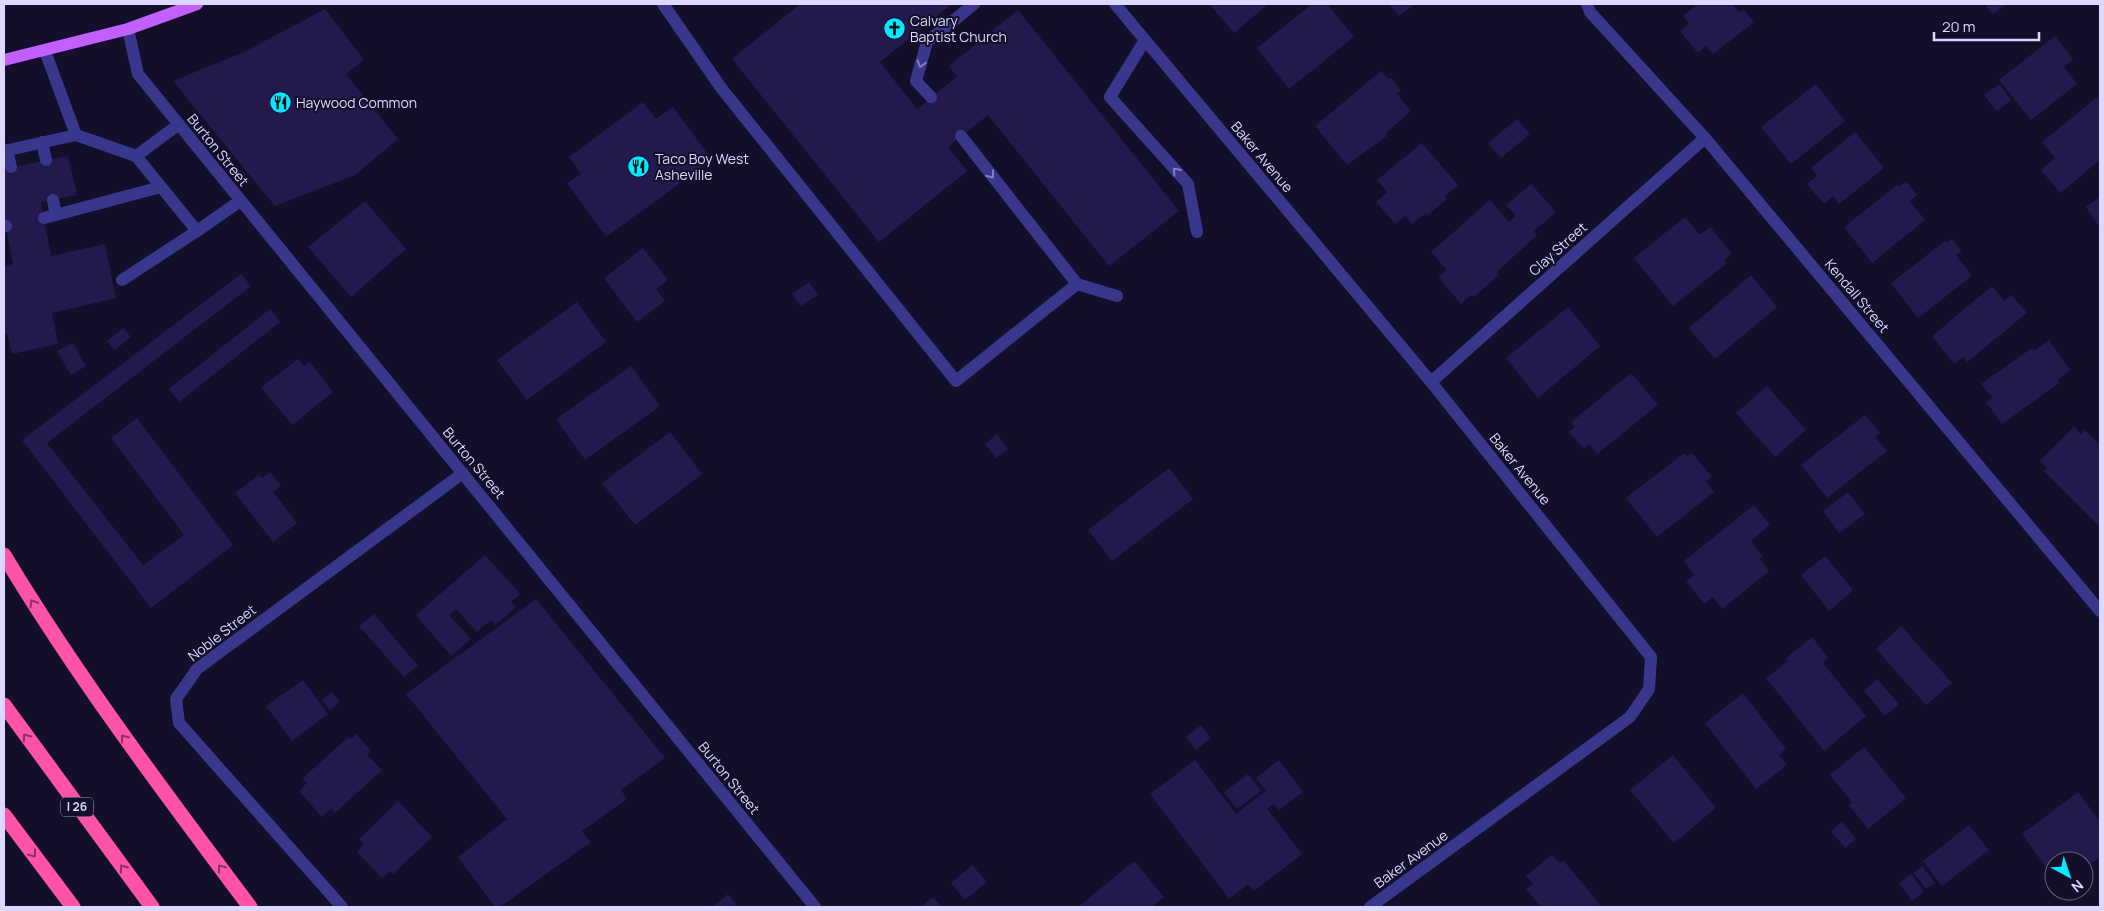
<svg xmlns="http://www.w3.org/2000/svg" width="2104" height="911" font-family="Manrope,sans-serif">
  <rect width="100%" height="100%" fill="#130f2a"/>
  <path fill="#23194c" d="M 800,4 L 952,4 L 880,62 L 917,109 L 957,77 L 949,66 L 1018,10 L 1179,211 L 1109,266 L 988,115 L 948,147 L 967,171 L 879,242 L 732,59 Z
    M 1209,4 L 1268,4 L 1234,33 Z
    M 1312,4 L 1327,4 L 1354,37 L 1289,89 L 1257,48 Z
    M 1389,4 L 1415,4 L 1399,16 Z
    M 1698,4 L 1733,4 L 1739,12 L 1744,10 L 1754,22 L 1713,54 L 1706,46 L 1698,53 L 1680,31 L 1689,24 L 1683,16 Z
    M 1985,4 L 2007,4 L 1992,14 Z
    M 325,9 L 364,60 L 346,74 L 398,139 L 355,175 L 275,206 L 173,81 L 244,52 Z
    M 2055,36 L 2073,59 L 2064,67 L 2077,84 L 2031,120 L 1999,80 Z
    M 1381,71 L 1388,79 L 1391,78 L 1401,91 L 1397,94 L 1411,111 L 1385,134 L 1387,136 L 1347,165 L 1315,126 Z
    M 1816,84 L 1845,121 L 1791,164 L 1761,127 Z
    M 1999,84 L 2011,100 L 1997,111 L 1984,95 Z
    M 2100,95 L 2100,160 L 2060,193 L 2041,170 L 2055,158 L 2042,142 Z
    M 643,102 L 656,119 L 673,107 L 712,160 L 606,237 L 567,183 L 581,174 L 569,157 Z
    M 1517,119 L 1530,134 L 1501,158 L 1488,143 Z
    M 1855,132 L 1884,168 L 1839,204 L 1833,196 L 1824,204 L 1807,184 L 1817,176 L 1811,168 Z
    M 1422,143 L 1458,185 L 1445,196 L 1447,199 L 1428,215 L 1426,213 L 1412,224 L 1405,216 L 1395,224 L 1376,202 L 1387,192 L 1377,180 Z
    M 68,156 L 77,195 L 41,202 L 51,256 L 105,244 L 116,298 L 52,313 L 58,344 L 12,354 L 7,333 L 4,334 L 4,266 L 13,264 L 4,216 L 4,169 Z
    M 1906,181 L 1917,195 L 1910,201 L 1925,220 L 1872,263 L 1844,227 L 1897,185 L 1899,187 Z
    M 1531,184 L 1556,212 L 1534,231 L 1537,235 L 1497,272 L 1499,275 L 1474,297 L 1471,295 L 1461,304 L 1438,277 L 1447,270 L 1431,252 L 1490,200 L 1509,222 L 1516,216 L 1506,205 Z
    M 2100,197 L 2100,228 L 2086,207 Z
    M 365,201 L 406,249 L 351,297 L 308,247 Z
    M 1685,217 L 1700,235 L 1710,227 L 1732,254 L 1724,260 L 1727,263 L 1673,306 L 1634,258 Z
    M 1952,239 L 1962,251 L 1956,255 L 1972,276 L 1918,318 L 1891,283 L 1945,241 L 1947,243 Z
    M 643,248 L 668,280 L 656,289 L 665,301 L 637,322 L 604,278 Z
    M 241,274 L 251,286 L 47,443 L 143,565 L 184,535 L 111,438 L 137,418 L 233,545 L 151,608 L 22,440 Z
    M 1751,275 L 1777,307 L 1715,359 L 1689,328 Z
    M 809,282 L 818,295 L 801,306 L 792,294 Z
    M 1992,286 L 2004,301 L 2012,295 L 2027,313 L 1967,362 L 1963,357 L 1954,364 L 1932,336 Z
    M 577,302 L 606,342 L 527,400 L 497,360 Z
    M 1568,307 L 1600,346 L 1538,398 L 1506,358 Z
    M 270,309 L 280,322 L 179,402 L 169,389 Z
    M 123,328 L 131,337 L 115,350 L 107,341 Z
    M 2049,340 L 2070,370 L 2057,380 L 2059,383 L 2002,424 L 1986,402 L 1992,398 L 1981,384 L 2032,348 L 2034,351 Z
    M 73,343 L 86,366 L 71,375 L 57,351 Z
    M 298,359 L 304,366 L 310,362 L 333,392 L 292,425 L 261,387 Z
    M 631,366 L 660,406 L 585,460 L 556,419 Z
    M 1631,373 L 1658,405 L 1597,454 L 1589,444 L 1584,449 L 1569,432 L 1575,427 L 1571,422 Z
    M 1767,386 L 1806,430 L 1775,457 L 1736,413 Z
    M 1865,415 L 1880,433 L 1875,437 L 1887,451 L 1827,498 L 1801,465 Z
    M 2074,426 L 2081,434 L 2085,430 L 2100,445 L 2099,526 L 2044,471 L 2047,468 L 2040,461 Z
    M 670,432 L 702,474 L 635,525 L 602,483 Z
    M 997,434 L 1008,449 L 996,458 L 985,444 Z
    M 1684,453 L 1687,456 L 1692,453 L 1712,477 L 1706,481 L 1714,492 L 1657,537 L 1626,498 Z
    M 1169,468 L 1193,499 L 1112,561 L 1088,530 Z
    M 270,472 L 281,486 L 273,492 L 297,523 L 273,542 L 235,493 L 259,475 L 262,478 Z
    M 1848,492 L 1865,514 L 1839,533 L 1823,511 Z
    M 1754,505 L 1770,525 L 1751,541 L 1763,557 L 1760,559 L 1769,571 L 1722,609 L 1713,597 L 1704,604 L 1686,581 L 1694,575 L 1684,561 Z
    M 485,555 L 520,594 L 511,602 L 516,607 L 495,625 L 491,620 L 477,632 L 456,609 L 449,615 L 471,639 L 451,656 L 416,615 Z
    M 1825,556 L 1853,590 L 1829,611 L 1801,575 Z
    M 536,599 L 665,758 L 621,790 L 627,799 L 582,831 L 591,842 L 500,907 L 495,907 L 458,857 L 507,819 L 406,694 Z
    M 374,614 L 418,666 L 404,677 L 359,626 Z
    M 1901,626 L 1952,683 L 1926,705 L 1876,649 Z
    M 1812,637 L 1828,658 L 1823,663 L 1866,716 L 1824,751 L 1766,678 L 1788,661 L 1786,658 Z
    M 1877,679 L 1899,704 L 1885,716 L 1864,691 Z
    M 303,680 L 328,714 L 292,741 L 266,706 Z
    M 332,692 L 340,702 L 330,710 L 322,700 Z
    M 1743,693 L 1786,749 L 1779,755 L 1787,765 L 1756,789 L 1705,723 Z
    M 1201,725 L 1211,738 L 1196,750 L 1186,737 Z
    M 356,734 L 371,751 L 367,755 L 382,770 L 335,813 L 331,808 L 322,817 L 299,791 L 307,783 L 302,779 L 348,737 L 350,739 Z
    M 1864,747 L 1906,798 L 1868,829 L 1849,805 L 1852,802 L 1830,775 Z
    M 1673,755 L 1716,808 L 1674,843 L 1630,790 Z
    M 1195,760 L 1236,814 L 1266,791 L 1256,778 L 1279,760 L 1303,792 L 1279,810 L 1274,804 L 1267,809 L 1302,854 L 1254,891 L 1248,884 L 1229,899 L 1150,794 Z
    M 1248,774 L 1261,791 L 1237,809 L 1224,792 Z
    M 2078,792 L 2100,822 L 2100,857 L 2084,869 L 2084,861 L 2054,861 L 2054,878 L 2022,834 Z
    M 398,801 L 432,837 L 393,874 L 390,871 L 382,878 L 357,852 L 364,844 L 359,839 Z
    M 1842,822 L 1856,839 L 1845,848 L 1831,831 Z
    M 1969,825 L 1989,850 L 1942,886 L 1923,861 Z
    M 1552,855 L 1559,863 L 1563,860 L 1602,907 L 1541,907 L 1526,889 L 1533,884 L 1526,876 Z
    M 1134,861 L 1164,897 L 1151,907 L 1078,907 Z
    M 972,865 L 987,882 L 965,900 L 951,883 Z
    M 1922,866 L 1935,883 L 1926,889 L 1914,873 Z
    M 1911,874 L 1924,892 L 1912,901 L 1899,883 Z
    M 728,894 L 738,907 L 712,907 Z
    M 933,897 L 942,907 L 920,907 Z"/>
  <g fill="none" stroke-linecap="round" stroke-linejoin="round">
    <path stroke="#39378c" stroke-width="12" d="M 663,4 L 722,89 L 956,381 L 1077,284 L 1117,296
      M 1145,40 L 1110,97 L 1188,184 L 1197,232
      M 931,97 L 916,81 L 927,42 L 974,4
      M 76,135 L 136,156 L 197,231 L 240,201
      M 961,136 L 1077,284
      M 42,142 L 46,160
      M 7,150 L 11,167
      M 4,151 L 76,135 L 45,51
      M 136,156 L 178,125
      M 53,200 L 56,215
      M 44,218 L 161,187
      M 4,226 L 6,226
      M 122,280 L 197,231"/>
    <path stroke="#39378c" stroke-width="12" d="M 1115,4 L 1431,382 L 1651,657 L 1649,689 L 1630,717 L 1370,907
      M 1587,4 L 1590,12 L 1705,138 L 2100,611
      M 128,29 L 138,74 L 815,907
      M 1431,382 L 1705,138
      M 342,907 L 179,723 L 176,699 L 197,669 L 463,473"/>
    <path stroke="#c15fff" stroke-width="12" d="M 4,60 L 128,29 L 197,4"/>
    <path stroke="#ff53a8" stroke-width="15" d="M 4,555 C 78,678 164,792 250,907
      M 4,705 L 152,907
      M 4,815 L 73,907"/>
  </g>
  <defs><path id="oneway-chevron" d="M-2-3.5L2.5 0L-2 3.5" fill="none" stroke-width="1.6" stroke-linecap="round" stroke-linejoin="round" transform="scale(1.25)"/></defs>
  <g stroke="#827fc0">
    <use href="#oneway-chevron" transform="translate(921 64) rotate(106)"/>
    <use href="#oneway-chevron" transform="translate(1176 171) rotate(-131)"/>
    <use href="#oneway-chevron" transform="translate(991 175) rotate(52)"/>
  </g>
  <g stroke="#893169">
    <use href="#oneway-chevron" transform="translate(33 603) rotate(-121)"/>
    <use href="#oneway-chevron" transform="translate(26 737) rotate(-125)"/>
    <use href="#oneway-chevron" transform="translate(124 738) rotate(-127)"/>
    <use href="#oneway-chevron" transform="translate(33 854) rotate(53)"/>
    <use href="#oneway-chevron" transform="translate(123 868) rotate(-126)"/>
    <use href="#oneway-chevron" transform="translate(221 868) rotate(-127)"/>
  </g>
  <defs>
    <symbol id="church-disc" viewBox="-11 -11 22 22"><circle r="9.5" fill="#04e9ff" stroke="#130f2a"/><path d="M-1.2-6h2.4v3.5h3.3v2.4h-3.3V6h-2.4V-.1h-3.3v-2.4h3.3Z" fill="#111"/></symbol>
    <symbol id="restaurant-disc" viewBox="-11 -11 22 22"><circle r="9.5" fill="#04e9ff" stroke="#130f2a"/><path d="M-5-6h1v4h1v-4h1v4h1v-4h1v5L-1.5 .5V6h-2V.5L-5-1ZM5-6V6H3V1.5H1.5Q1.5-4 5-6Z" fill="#111"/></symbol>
  </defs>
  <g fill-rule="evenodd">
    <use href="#church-disc" x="882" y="16" width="25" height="25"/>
    <use href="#restaurant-disc" x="268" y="90" width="25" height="25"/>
    <use href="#restaurant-disc" x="626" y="154" width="25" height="25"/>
  </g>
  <g text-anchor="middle" stroke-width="4" stroke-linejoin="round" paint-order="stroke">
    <rect fill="#130f2a" stroke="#a09cbf" stroke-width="1" x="61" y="797.5" width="32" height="19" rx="4"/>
    <g font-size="12" font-weight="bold" fill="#dcd8ff">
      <text x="77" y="811">I 26</text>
    </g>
    <g font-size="14" fill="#dcd8ff" stroke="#130f2a" text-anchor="start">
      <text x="910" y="26">Calvary<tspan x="910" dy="16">Baptist Church</tspan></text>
      <text x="296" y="108">Haywood Common</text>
      <text x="655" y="164">Taco Boy West<tspan x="655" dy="16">Asheville</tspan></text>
    </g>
    <g font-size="14" fill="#dcd8ff" stroke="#130f2a">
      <text transform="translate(218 150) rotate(51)" y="5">Burton Street</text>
      <text transform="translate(1262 157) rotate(50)" y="5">Baker Avenue</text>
      <text transform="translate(1558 249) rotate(-42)" y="5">Clay Street</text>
      <text transform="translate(1857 296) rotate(50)" y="5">Kendall Street</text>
      <text transform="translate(474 463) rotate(50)" y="5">Burton Street</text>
      <text transform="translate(1520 469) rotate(51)" y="5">Baker Avenue</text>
      <text transform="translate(222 633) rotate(-38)" y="5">Noble Street</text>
      <text transform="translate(729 778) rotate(51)" y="5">Burton Street</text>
      <text transform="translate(1411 859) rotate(-36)" y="5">Baker Avenue</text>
    </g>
  </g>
  <rect width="2104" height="911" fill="none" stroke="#dcd8ff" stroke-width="10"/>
  <g transform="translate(2069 876) rotate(140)"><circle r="24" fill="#130f2a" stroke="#635f7f"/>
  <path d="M0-4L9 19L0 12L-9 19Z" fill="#04e9ff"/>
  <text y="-8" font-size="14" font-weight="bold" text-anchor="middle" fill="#dcd8ff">N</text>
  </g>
  <path d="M1934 32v8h105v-8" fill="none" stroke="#dcd8ff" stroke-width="2.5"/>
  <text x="1942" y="32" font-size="15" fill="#dcd8ff" stroke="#130f2a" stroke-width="4" paint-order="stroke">20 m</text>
</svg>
